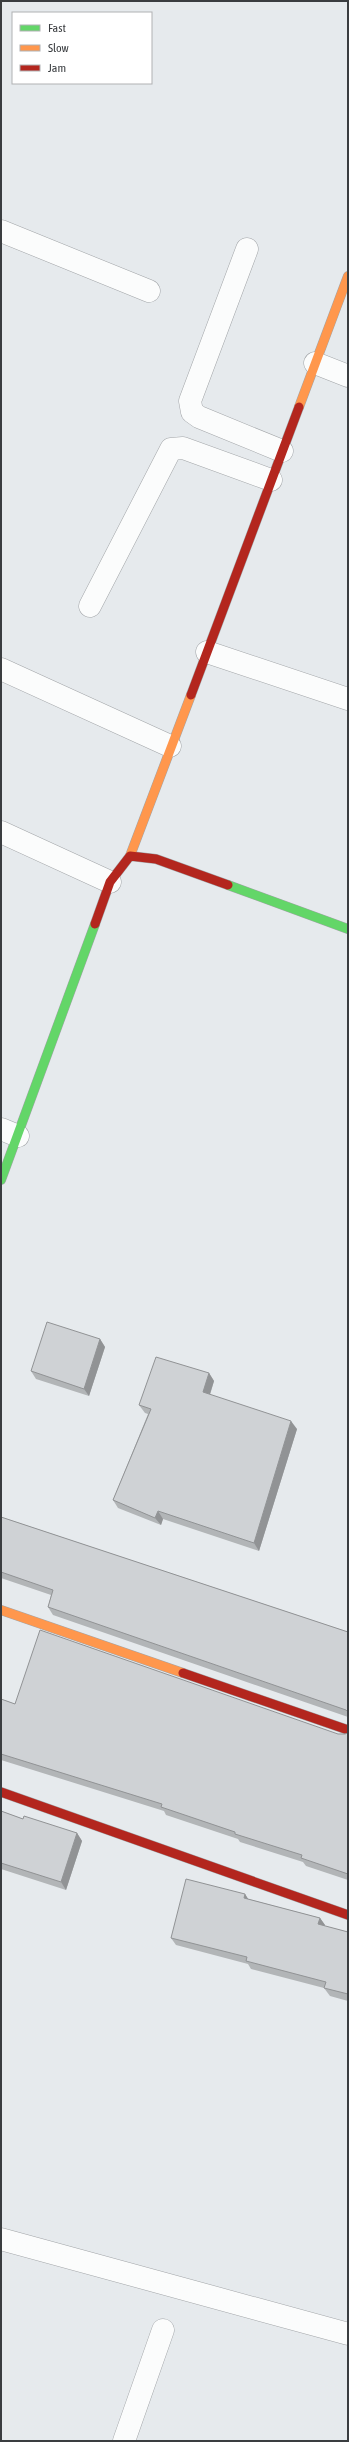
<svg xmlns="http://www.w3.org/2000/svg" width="349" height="2442" font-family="'Asap Condensed',sans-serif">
  <rect width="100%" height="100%" fill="#e6eaed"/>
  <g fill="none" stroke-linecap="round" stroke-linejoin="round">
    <defs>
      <path id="street" d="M 1,231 L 149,291
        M 247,249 L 190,401 L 192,412 L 199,417 L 282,451
        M 315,363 L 348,376
        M 90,606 L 171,449 L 183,448 L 271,480
        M 207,652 L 348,699
        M 1,669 L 170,746
        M 1,832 L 110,882
        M 1,1129 L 18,1136
        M 1,2239 L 348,2334
        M 124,2441 L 163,2330"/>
      <path id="fast" d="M 228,885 L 348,929
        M 1,1180 L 95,924"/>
      <path id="slow" d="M 299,407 L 348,276
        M 130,856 L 191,695
        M 1,1610 L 183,1673"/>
      <path id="jam" d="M 191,695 L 299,407
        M 95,924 L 110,882 L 130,856 L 156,859 L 228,885
        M 183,1673 L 348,1730
        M 1,1792 L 348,1915"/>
    </defs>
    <use href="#street" stroke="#a2a5a8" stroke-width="23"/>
    <use href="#fast" stroke="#a2a5a8" stroke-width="10"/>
    <use href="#slow" stroke="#a2a5a8" stroke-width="10"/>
    <use href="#jam" stroke="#a2a5a8" stroke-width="10"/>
    <use href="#street" stroke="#fbfcfc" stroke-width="22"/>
    <use href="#fast" stroke="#63d668" stroke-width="9"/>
    <use href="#slow" stroke="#ff974d" stroke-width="9"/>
    <use href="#jam" stroke="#b3261e" stroke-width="9"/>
  </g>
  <path fill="#b2b5b7" d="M 100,1339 L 105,1347 L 89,1396 L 36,1379 L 31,1371 Z
    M 209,1373 L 214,1381 L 210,1395 L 297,1429 L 259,1551 L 163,1519 L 161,1525 L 118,1508 L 113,1500 L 148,1414 L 145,1413 L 139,1405 Z
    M 1,1517 L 348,1632 L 348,1717 L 53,1615 L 48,1607 L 51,1595 L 1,1578 Z
    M 1,1699 L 15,1704 L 338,1734 L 345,1734 L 348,1733 L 348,1880 L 306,1866 L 303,1862 L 240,1842 L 238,1839 L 166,1815 L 164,1811 L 1,1760 Z
    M 1,1811 L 23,1819 L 77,1833 L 82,1841 L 66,1890 L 1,1869 Z
    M 245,1894 L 248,1899 L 320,1918 L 325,1925 L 325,1926 L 348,1932 L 348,2001 L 330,1996 L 324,1988 L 251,1969 L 248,1964 L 176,1945 L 171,1938 Z"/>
  <path fill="#919395" d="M 100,1339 L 105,1347 L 89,1396 L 84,1389 Z
    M 209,1373 L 214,1381 L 208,1400 L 203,1392 Z
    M 291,1421 L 297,1429 L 259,1551 L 254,1543 Z
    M 158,1511 L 163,1519 L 161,1525 L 155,1518 Z
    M 77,1833 L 82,1841 L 66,1890 L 61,1882 Z
    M 245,1894 L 250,1902 L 244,1898 Z
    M 320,1918 L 325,1925 L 323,1932 L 318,1924 Z"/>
  <path fill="#cfd2d5" stroke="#919395" d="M 47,1322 L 100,1339 L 84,1389 L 31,1371 Z
    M 156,1357 L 209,1373 L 203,1392 L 291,1421 L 254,1543 L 158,1511 L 155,1518 L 113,1500 L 151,1409 L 139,1405 Z
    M 1,1517 L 348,1632 L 348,1712 L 346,1710 L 48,1607 L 53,1590 L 1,1572 Z
    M 40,1630 L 338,1734 L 345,1734 L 348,1733 L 348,1874 L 301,1858 L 302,1855 L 235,1834 L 235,1832 L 161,1807 L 162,1804 L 1,1754 L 1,1699 L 15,1704 Z
    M 1,1811 L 23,1819 L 24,1816 L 77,1833 L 61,1882 L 1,1863 Z
    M 186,1879 L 245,1894 L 244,1898 L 320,1918 L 318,1924 L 348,1932 L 348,1994 L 324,1988 L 326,1982 L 246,1961 L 247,1957 L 171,1938 Z"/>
  <rect width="349" height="2442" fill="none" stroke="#3a3d40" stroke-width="4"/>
  <rect x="12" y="12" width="140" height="72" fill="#ffffff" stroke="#b0b1b3"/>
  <rect x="20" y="25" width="20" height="6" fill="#63d668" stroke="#b0b1b3"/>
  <text x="48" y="32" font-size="12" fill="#3a3d40">Fast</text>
  <rect x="20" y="45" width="20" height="6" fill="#ff974d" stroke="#b0b1b3"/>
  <text x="48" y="52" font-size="12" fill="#3a3d40">Slow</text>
  <rect x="20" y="65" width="20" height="6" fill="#b3261e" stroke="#b0b1b3"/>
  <text x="48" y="72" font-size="12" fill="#3a3d40">Jam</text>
</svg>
